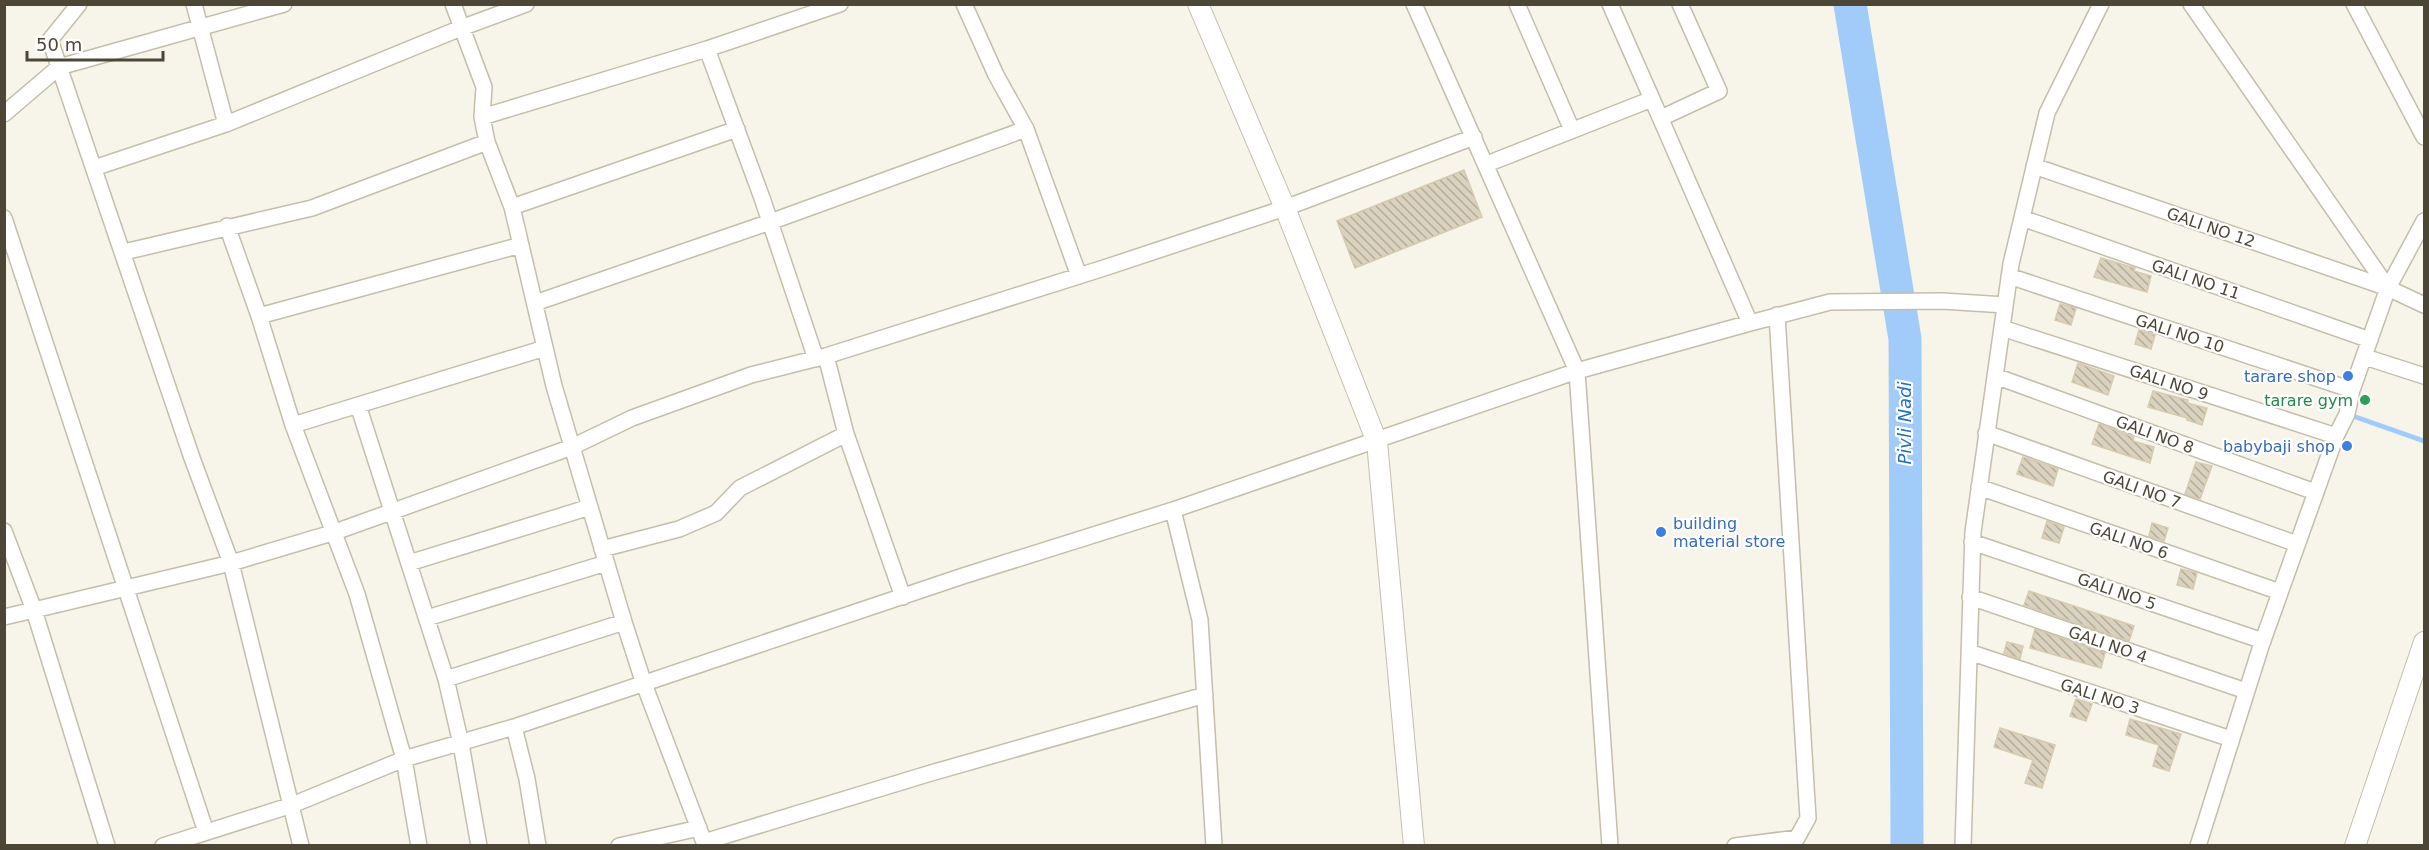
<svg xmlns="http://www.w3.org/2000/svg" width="2429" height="850" font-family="'DejaVu Sans',sans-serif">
  <defs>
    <pattern id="building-back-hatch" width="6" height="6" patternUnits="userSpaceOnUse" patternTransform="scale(1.5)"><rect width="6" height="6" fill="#dad2be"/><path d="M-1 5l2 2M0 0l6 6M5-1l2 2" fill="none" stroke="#b3ac9b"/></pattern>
  </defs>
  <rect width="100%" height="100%" fill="#f7f4ea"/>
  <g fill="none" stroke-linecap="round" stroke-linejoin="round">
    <path stroke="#a1ccf9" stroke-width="5" d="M 2350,415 L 2424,441"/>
    <path stroke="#a1ccf9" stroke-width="33" d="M 1850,4 L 1905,339 L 1907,846"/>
  </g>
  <path fill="url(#building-back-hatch)" stroke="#d6cbb0" stroke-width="1.5" d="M 1464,170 L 1482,217 L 1355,268 L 1337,221 Z
    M 2101,258 L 2135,268 L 2134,271 L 2151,276 L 2147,292 L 2094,277 Z
    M 2060,304 L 2076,308 L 2071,325 L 2055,320 Z
    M 2139,330 L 2155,335 L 2151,349 L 2135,344 Z
    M 2078,363 L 2114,376 L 2108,395 L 2072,382 Z
    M 2153,391 L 2188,400 L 2187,403 L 2207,408 L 2202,425 L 2187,420 L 2187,418 L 2148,407 Z
    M 2099,424 L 2134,437 L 2133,441 L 2154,447 L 2150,463 L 2092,444 Z
    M 2023,457 L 2058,469 L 2053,486 L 2017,474 Z
    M 2196,462 L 2212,466 L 2200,499 L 2185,494 Z
    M 2047,521 L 2064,527 L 2059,543 L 2042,538 Z
    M 2152,523 L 2168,528 L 2164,541 L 2149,536 Z
    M 2181,569 L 2197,573 L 2193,589 L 2177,585 Z
    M 2029,591 L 2134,626 L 2129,641 L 2024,605 Z
    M 2035,629 L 2105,653 L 2101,668 L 2030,648 Z
    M 2007,642 L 2023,646 L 2020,659 L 2004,653 Z
    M 2076,699 L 2092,704 L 2086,721 L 2070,716 Z
    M 2130,719 L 2181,734 L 2169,771 L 2153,766 L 2159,745 L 2126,735 Z
    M 2000,728 L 2055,745 L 2042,788 L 2025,783 L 2033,760 L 1994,747 Z"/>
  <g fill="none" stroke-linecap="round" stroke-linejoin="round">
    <defs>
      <path id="minor" d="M 79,4 L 50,40 L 192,458 L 231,563 L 301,846
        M 194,4 L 226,124
        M 453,4 L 484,87 L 482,117 L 487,142 L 512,207 L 554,386 L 624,622 L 644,684 L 704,842 L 931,773 L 1205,695
        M 964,4 L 996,75 L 1026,129 L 1079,276
        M 1414,4 L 1577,371 L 1610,846
        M 1517,4 L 1572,130
        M 1610,4 L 1652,99
        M 2191,4 L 2388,288
        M 2354,4 L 2424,137
        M 707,49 L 840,4
        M 4,114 L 59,67 L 284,4
        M 482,117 L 707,49 L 762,198 L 816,359
        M 1661,118 L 1719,91 L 1680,4
        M 2034,166 L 2388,288 L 2424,305
        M 94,168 L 226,124 L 461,28 L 526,4
        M 512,207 L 737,129
        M 4,218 L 206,832
        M 2022,218 L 2370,340
        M 227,226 L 259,316 L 293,425 L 357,594 L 404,759 L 419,846
        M 124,252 L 312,208 L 487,142
        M 2009,276 L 2352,390
        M 535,303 L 770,222 L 1026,129
        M 259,316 L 521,245
        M 1750,323 L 1830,302 L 1942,301 L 2005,305
        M 2002,328 L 2336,436
        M 826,356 L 1107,267 L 1285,208 L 1474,137
        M 2365,357 L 2424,376
        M 1995,376 L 2315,492
        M 358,405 L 446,679 L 461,744 L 479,846
        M 293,425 L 545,348
        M 1986,433 L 2297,544
        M 1979,487 L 2280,592
        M 1173,510 L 1200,620 L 1214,846
        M 4,531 L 34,610 L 231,563 L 335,532 L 572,447 L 632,418 L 751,375 L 826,356 L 846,434
        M 1972,542 L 2263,641
        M 602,549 L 679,529 L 716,513 L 740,488 L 846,434 L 903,597
        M 409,563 L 590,507
        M 1970,597 L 2246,691
        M 4,617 L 34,610 L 107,846
        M 427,618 L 606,563
        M 1969,652 L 2231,739
        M 446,679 L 624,622
        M 163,846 L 292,805 L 404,759 L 514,727
        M 538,846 L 527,779 L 514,727 L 963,576 L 1173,510 L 1577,371 L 1750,323 L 1652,99 L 1487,164
        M 619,846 L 699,828
        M 1735,846 L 1797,838 L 1808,818 L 1777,315
        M 1963,846 L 1973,532 L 2011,264 L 2047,113 L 2101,4
        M 2198,846 L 2261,646 L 2336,436 L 2347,414 L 2352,390 L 2388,288 L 2424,221"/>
      <path id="tertiary" d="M 1198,4 L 1285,208 L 1377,442 L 1414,846
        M 2355,846 L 2424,642"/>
    </defs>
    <use href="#minor" stroke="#c4beab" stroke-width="18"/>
    <use href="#tertiary" stroke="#c4beab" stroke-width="22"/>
    <use href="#minor" stroke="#fff" stroke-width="15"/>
    <use href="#tertiary" stroke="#fff" stroke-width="20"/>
  </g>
  <g fill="#3f7fe0" stroke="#fff" stroke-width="2">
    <circle cx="2348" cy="376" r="6"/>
    <circle cx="2347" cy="446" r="6"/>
    <circle cx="1661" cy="532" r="6"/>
  </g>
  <circle fill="#2e9e5b" stroke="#fff" stroke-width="2" cx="2365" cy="400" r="6"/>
  <g text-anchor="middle" stroke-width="4.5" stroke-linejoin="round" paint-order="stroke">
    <g font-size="16" fill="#4c4637" stroke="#fff">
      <text transform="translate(2211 227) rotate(19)" y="6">GALI NO 12</text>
      <text transform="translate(2196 279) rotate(19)" y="6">GALI NO 11</text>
      <text transform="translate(2180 333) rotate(18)" y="6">GALI NO 10</text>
      <text transform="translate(2169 382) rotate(18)" y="6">GALI NO 9</text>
      <text transform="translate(2155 434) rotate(20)" y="6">GALI NO 8</text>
      <text transform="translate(2142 489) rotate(20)" y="6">GALI NO 7</text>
      <text transform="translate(2129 540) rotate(19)" y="6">GALI NO 6</text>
      <text transform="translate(2117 591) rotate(19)" y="6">GALI NO 5</text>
      <text transform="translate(2108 644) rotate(19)" y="6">GALI NO 4</text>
      <text transform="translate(2100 696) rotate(18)" y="6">GALI NO 3</text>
    </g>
    <g font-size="16" fill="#366cbe" stroke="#fff" text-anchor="end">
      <text x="2336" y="382">tarare shop</text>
      <text x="2335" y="452">babybaji shop</text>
      <text x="1673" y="529" text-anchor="start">building<tspan x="1673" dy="18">material store</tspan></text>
    </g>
    <g font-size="16" fill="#27864d" stroke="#fff" text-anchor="end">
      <text x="2353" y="406">tarare gym</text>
    </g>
    <g font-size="18" font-style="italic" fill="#2170c6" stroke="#fff">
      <text transform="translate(1905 423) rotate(-90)" y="6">Pivli Nadi</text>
    </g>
  </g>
  <rect width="2429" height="850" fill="none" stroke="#4c4637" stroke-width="12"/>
  <path d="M27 51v9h136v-9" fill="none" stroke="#4c4637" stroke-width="3"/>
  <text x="36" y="51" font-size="18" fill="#4c4637" stroke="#ffffff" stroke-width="4.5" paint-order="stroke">50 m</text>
</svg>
